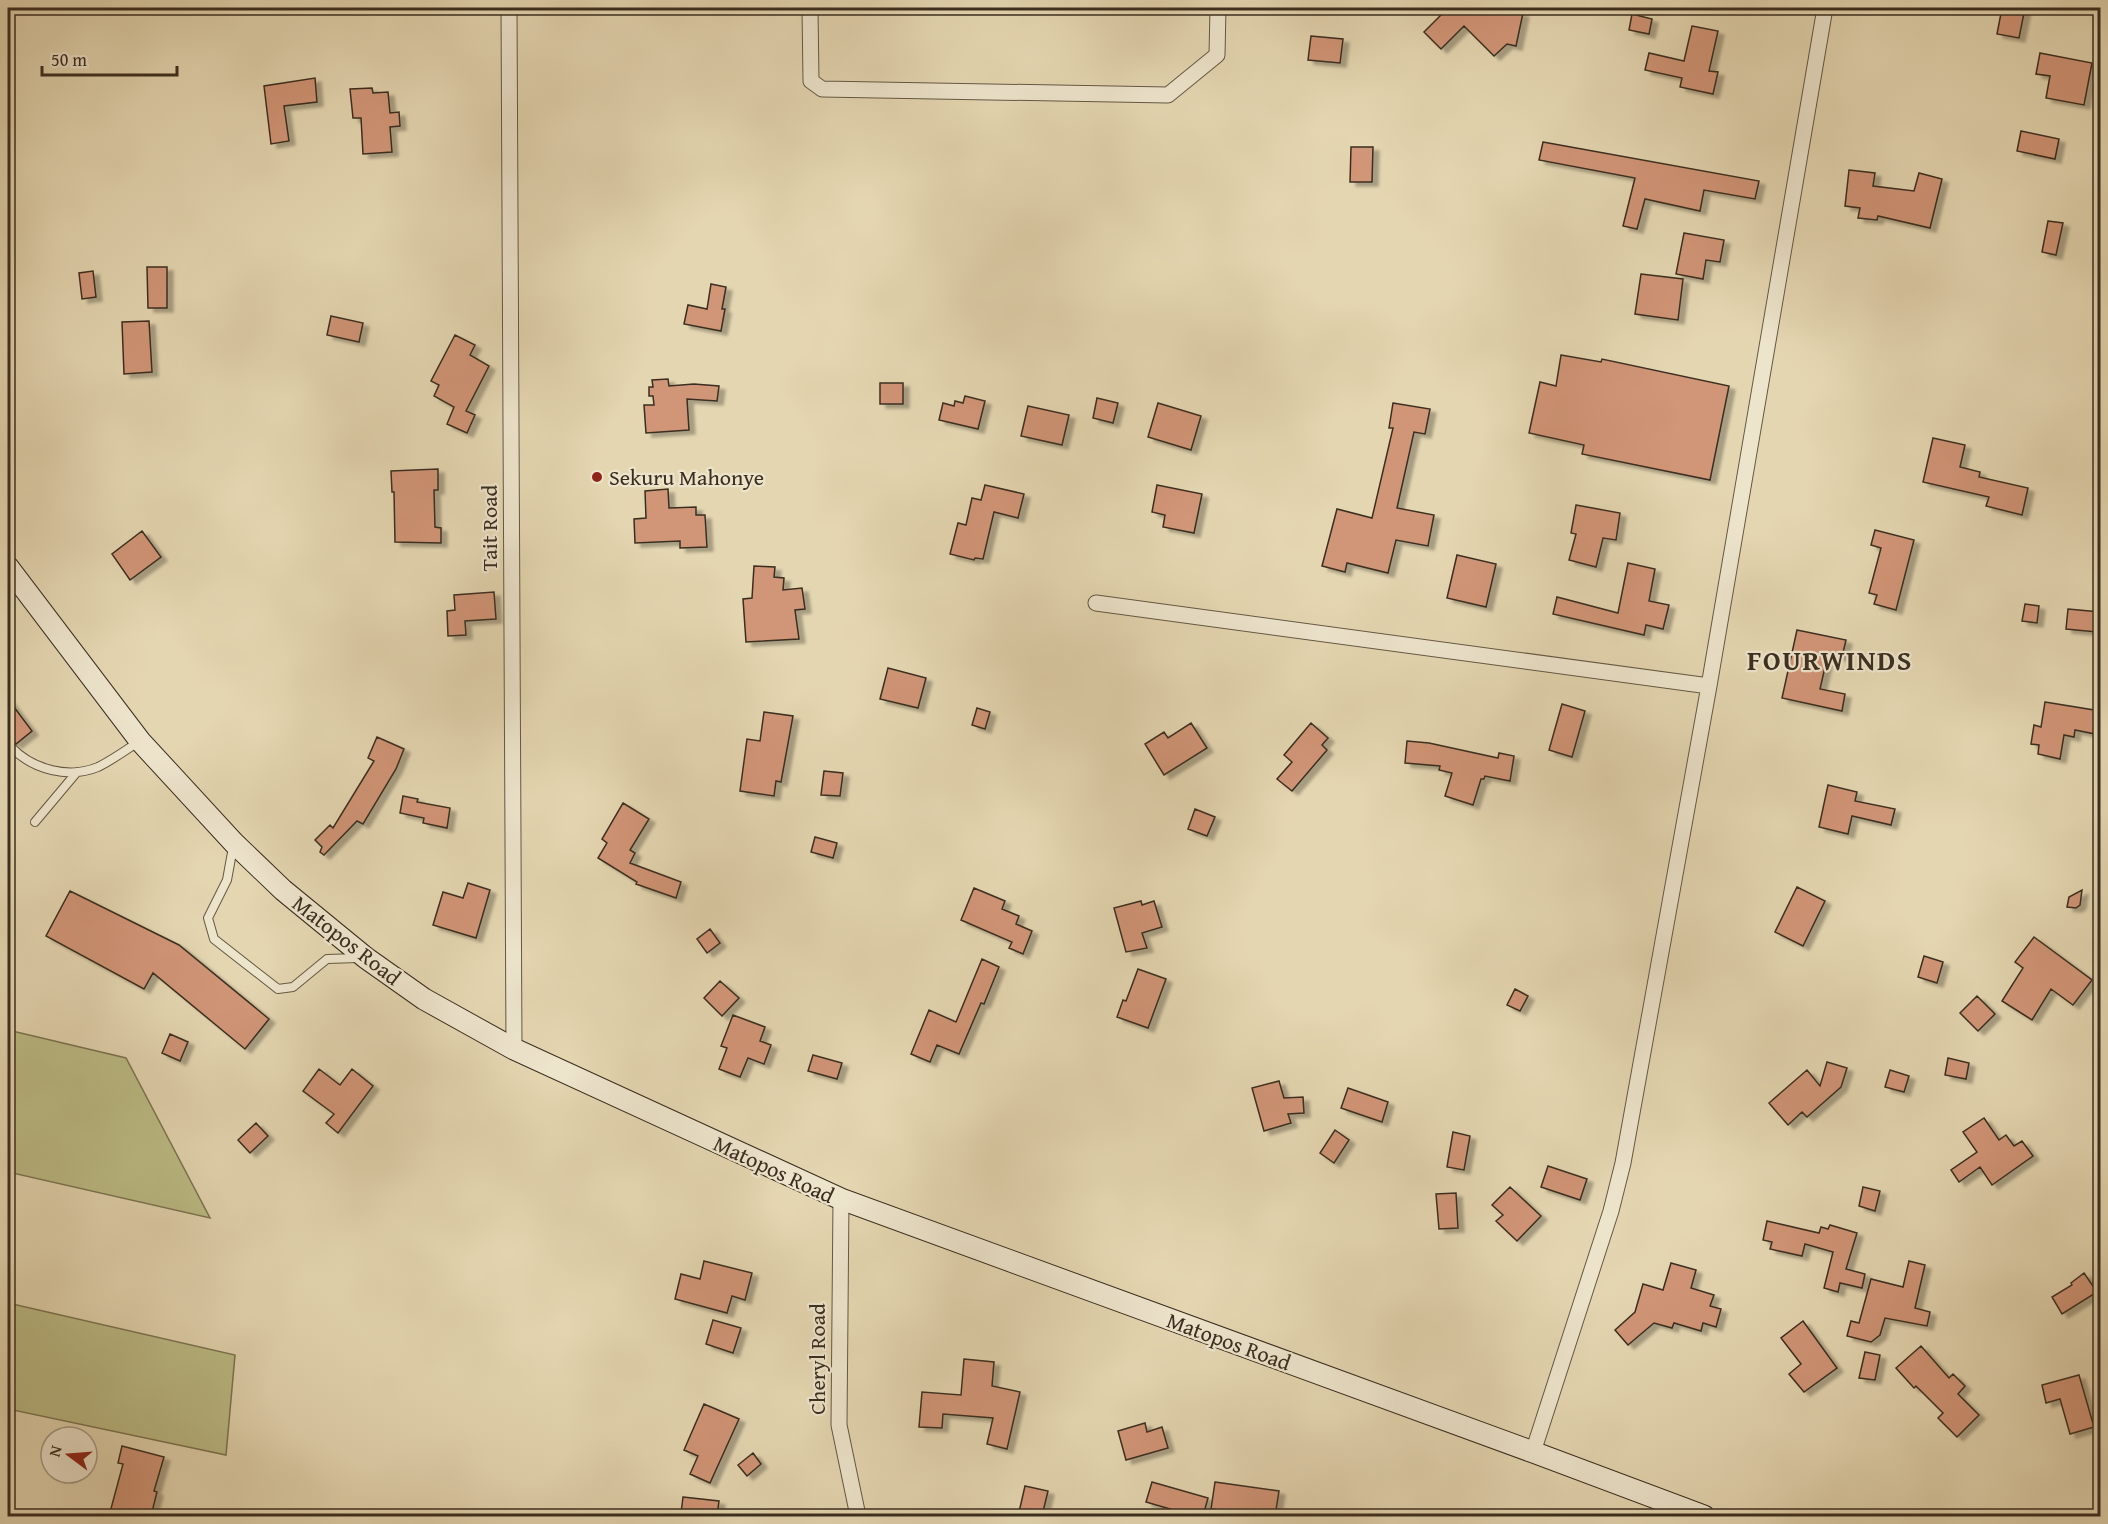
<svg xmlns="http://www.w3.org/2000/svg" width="2108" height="1524" font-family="'Gentium Book Plus',serif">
  <defs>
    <filter id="shadow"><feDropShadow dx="6" dy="4" stdDeviation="1.5" flood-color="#0004"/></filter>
  </defs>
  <rect width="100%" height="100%" fill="#e4d6b1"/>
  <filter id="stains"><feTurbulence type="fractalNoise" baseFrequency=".00333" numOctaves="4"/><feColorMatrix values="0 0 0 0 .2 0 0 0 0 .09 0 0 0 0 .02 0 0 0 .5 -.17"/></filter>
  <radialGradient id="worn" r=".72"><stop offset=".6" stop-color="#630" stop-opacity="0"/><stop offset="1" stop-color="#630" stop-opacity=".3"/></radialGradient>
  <path fill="#bcbc86" stroke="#7c7553" stroke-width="1.5" d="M 8,1030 L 126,1058 L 210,1218 L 8,1172 Z
    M 8,1303 L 235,1355 L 226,1455 L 8,1409 Z"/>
  <path fill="#d19577" stroke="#3b2e20" stroke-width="1.5" filter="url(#shadow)" d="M 1448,8 L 1497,8 L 1523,13 L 1516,46 L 1507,44 L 1494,56 L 1464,26 L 1441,49 L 1424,32 Z
    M 2002,8 L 2025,8 L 2019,38 L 1997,34 Z
    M 1632,14 L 1652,19 L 1649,34 L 1629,30 Z
    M 1692,26 L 1718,31 L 1709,71 L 1718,72 L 1713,94 L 1680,87 L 1682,78 L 1645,70 L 1649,53 L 1684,61 Z
    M 1311,36 L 1343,39 L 1340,63 L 1308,60 Z
    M 2040,53 L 2092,63 L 2084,105 L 2046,98 L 2050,76 L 2036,74 Z
    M 315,78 L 317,102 L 284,106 L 289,141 L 271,144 L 264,86 Z
    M 372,88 L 373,93 L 388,92 L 390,113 L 399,112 L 400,126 L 390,127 L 392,152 L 363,154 L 361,118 L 353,118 L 350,89 Z
    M 2021,131 L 2059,139 L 2055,159 L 2017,151 Z
    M 1543,142 L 1759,181 L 1755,199 L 1704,190 L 1700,211 L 1645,199 L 1637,229 L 1623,226 L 1635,178 L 1539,160 Z
    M 1351,147 L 1373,147 L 1372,182 L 1350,182 Z
    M 1849,170 L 1875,173 L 1873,186 L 1914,191 L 1919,173 L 1942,179 L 1930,228 L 1878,216 L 1877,220 L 1858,218 L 1860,208 L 1845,206 Z
    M 2048,221 L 2063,223 L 2056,255 L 2042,252 Z
    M 1684,233 L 1724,240 L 1720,262 L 1706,260 L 1703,279 L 1676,274 Z
    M 147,267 L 167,267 L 167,308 L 148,308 Z
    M 93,271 L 96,297 L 82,299 L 79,273 Z
    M 1641,274 L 1683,279 L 1678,320 L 1635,314 Z
    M 711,284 L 726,287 L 722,309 L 725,309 L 721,331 L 684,324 L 688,305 L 707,309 Z
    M 331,316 L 363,323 L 359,342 L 327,335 Z
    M 149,321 L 152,372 L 124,374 L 122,322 Z
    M 455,335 L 475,345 L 470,355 L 489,366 L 466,411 L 475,415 L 467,433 L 447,424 L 454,407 L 434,396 L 439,385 L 431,381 Z
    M 1561,355 L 1601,362 L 1602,359 L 1729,386 L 1710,480 L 1582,454 L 1584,445 L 1529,433 L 1540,382 L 1556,386 Z
    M 668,379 L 669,386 L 694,384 L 719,386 L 717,401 L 687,399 L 689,430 L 646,433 L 644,405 L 654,405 L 653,396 L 649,396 L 649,387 L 653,387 L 652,380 Z
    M 880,383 L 903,383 L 903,404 L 880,404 Z
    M 965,396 L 985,401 L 978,429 L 939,420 L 943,403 L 954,406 L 955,401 L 963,403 Z
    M 1097,398 L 1118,403 L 1113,423 L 1093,418 Z
    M 1158,403 L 1201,416 L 1191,450 L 1148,437 Z
    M 1393,403 L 1430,409 L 1425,434 L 1414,432 L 1397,508 L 1434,515 L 1428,546 L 1396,540 L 1388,573 L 1347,563 L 1345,572 L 1322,566 L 1337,509 L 1372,518 L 1393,428 L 1389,428 Z
    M 1028,406 L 1069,415 L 1062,445 L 1021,436 Z
    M 1933,438 L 1965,445 L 1960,467 L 1980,472 L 1979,477 L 2028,488 L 2022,515 L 1986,506 L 1989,497 L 1923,482 Z
    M 438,469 L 438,490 L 434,490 L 435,527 L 441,528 L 441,543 L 395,542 L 394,492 L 392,492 L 391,471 Z
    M 985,485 L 1024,494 L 1018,518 L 994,512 L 983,559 L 975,558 L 974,560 L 950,554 L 958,523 L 966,525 L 972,498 L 981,500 Z
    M 1157,485 L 1202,494 L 1194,533 L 1163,527 L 1165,515 L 1152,512 Z
    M 668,489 L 669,508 L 696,507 L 696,515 L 705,515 L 707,547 L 680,548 L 680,541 L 635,543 L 634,519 L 646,518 L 645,491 Z
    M 1576,505 L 1620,513 L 1616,540 L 1603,538 L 1596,567 L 1569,560 L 1576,534 L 1571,533 Z
    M 1875,530 L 1914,540 L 1896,610 L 1874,604 L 1877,595 L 1869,593 L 1881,548 L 1871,545 Z
    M 142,531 L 161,557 L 130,580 L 112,554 Z
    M 1457,555 L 1496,564 L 1486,607 L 1447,598 Z
    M 1628,563 L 1655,569 L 1649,601 L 1669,605 L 1663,629 L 1646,625 L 1644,635 L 1553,614 L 1557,597 L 1618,613 Z
    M 754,566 L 775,567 L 774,577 L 784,578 L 783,590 L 802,588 L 805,609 L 795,610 L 799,639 L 746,642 L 743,599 L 752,598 Z
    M 494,592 L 496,619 L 465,621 L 466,635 L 448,636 L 447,611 L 455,610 L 454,595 Z
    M 2025,604 L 2039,606 L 2037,623 L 2022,621 Z
    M 2068,609 L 2100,612 L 2097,632 L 2066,629 Z
    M 1797,630 L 1846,640 L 1842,657 L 1828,654 L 1820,689 L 1845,694 L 1842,711 L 1782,698 Z
    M 888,668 L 926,678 L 918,708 L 880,699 Z
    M 8,699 L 32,731 L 16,744 L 12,741 L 8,742 Z
    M 2045,702 L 2100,711 L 2100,735 L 2075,730 L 2074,737 L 2064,735 L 2060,759 L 2038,754 L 2039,745 L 2031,744 L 2034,725 L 2041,727 Z
    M 1562,704 L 1585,711 L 1572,757 L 1549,750 Z
    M 977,708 L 990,712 L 985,729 L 972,725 Z
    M 764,712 L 793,716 L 781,782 L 776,781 L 774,796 L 740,791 L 747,739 L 760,741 Z
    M 1191,723 L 1207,748 L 1164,775 L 1145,744 L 1164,732 L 1168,738 Z
    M 1311,723 L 1328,738 L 1322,745 L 1327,750 L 1292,791 L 1277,779 L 1292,762 L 1284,755 Z
    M 377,737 L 404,749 L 396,769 L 363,824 L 357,821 L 324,855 L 320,852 L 322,847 L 315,840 L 330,825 L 333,828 L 374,761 L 368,758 Z
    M 1407,741 L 1429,743 L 1498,758 L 1499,753 L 1514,756 L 1510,781 L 1485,776 L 1484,779 L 1481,779 L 1473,805 L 1445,796 L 1452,773 L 1439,770 L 1440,766 L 1405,763 Z
    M 824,771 L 843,773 L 840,796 L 821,795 Z
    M 1828,785 L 1857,792 L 1855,801 L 1895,809 L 1891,825 L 1852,816 L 1848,834 L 1819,827 Z
    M 403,796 L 418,799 L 417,802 L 450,808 L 447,828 L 423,823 L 424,818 L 400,813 Z
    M 623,803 L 649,819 L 630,850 L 635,853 L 630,863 L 681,882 L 676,898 L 636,884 L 637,882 L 598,858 L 607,843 L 602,839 Z
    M 1195,809 L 1215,817 L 1207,836 L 1188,829 Z
    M 815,837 L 837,843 L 833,858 L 811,852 Z
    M 468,883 L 490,890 L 476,938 L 433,925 L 443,892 L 463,898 Z
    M 1797,887 L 1825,901 L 1803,946 L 1775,932 Z
    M 974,888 L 1005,901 L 1002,909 L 1019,916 L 1016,924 L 1032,931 L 1023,954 L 1009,948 L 1012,942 L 961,920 Z
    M 2082,890 L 2080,905 L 2076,908 L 2067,907 L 2069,897 Z
    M 70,891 L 179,945 L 269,1019 L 245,1049 L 153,973 L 144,989 L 46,936 Z
    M 1141,901 L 1142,905 L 1154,901 L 1162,927 L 1142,933 L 1147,948 L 1126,952 L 1114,908 Z
    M 710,929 L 720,943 L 707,953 L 697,939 Z
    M 2034,937 L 2092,980 L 2073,1005 L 2051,989 L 2032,1020 L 2002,1001 L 2023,968 L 2015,962 Z
    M 1924,956 L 1943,962 L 1937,983 L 1918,977 Z
    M 982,959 L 999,967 L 984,1004 L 981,1003 L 959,1054 L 937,1045 L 930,1062 L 911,1054 L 929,1010 L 956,1022 Z
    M 1138,969 L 1166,979 L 1148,1028 L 1117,1017 L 1123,1000 L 1126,1001 Z
    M 720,981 L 739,998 L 722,1016 L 704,998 Z
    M 1515,989 L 1528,996 L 1520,1011 L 1507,1005 Z
    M 1977,996 L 1995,1014 L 1978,1031 L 1960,1013 Z
    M 733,1015 L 765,1027 L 760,1041 L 771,1045 L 764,1064 L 748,1058 L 740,1077 L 719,1069 L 727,1048 L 721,1046 Z
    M 170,1034 L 188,1042 L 180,1061 L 162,1053 Z
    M 813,1055 L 842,1063 L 837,1079 L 808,1071 Z
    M 1948,1058 L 1969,1063 L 1966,1079 L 1945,1075 Z
    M 1827,1062 L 1847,1068 L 1841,1087 L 1807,1117 L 1802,1112 L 1788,1125 L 1769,1103 L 1807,1070 L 1820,1086 Z
    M 319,1069 L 340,1085 L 352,1069 L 373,1086 L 338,1133 L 326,1123 L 334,1114 L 303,1091 Z
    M 1890,1070 L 1909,1076 L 1904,1092 L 1885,1087 Z
    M 1279,1081 L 1284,1098 L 1303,1097 L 1304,1113 L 1288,1114 L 1291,1123 L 1264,1131 L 1252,1088 Z
    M 1348,1088 L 1388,1102 L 1382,1122 L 1341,1108 Z
    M 1984,1118 L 1999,1140 L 2006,1135 L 2014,1146 L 2022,1141 L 2033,1156 L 1992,1185 L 1980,1167 L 1959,1182 L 1951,1170 L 1977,1152 L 1963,1132 Z
    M 256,1123 L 268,1136 L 250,1153 L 238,1140 Z
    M 1335,1130 L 1349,1140 L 1334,1163 L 1320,1153 Z
    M 1453,1132 L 1470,1136 L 1464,1170 L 1447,1167 Z
    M 1548,1166 L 1587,1179 L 1580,1200 L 1541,1187 Z
    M 1510,1187 L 1541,1216 L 1517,1241 L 1496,1221 L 1503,1215 L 1492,1205 Z
    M 1863,1187 L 1880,1191 L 1875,1211 L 1859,1206 Z
    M 1456,1193 L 1458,1228 L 1439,1229 L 1436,1194 Z
    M 1767,1221 L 1819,1233 L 1821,1227 L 1828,1229 L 1830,1225 L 1857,1233 L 1846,1269 L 1865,1274 L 1862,1288 L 1840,1283 L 1838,1292 L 1824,1288 L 1833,1252 L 1805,1244 L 1802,1256 L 1770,1249 L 1772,1242 L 1763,1240 Z
    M 704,1261 L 752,1273 L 745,1300 L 732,1296 L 727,1313 L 675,1299 L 681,1274 L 700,1279 Z
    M 1909,1261 L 1925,1265 L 1915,1308 L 1930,1312 L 1927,1326 L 1885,1318 L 1880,1335 L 1871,1342 L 1847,1336 L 1851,1321 L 1859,1323 L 1871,1279 L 1903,1287 Z
    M 1671,1263 L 1696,1270 L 1691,1288 L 1714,1295 L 1710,1306 L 1721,1309 L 1716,1327 L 1703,1323 L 1701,1331 L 1674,1323 L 1672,1328 L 1654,1323 L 1628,1345 L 1615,1330 L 1635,1312 L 1643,1284 L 1663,1290 Z
    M 2084,1273 L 2097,1292 L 2062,1314 L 2052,1297 L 2072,1285 L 2071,1283 Z
    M 713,1320 L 741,1328 L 733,1353 L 706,1344 Z
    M 1803,1321 L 1837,1368 L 1804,1392 L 1789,1374 L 1801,1364 L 1781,1338 Z
    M 1921,1346 L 1949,1378 L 1953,1374 L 1965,1386 L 1958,1394 L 1979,1415 L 1957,1437 L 1938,1418 L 1943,1413 L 1916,1386 L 1914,1388 L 1896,1368 Z
    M 1865,1352 L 1880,1355 L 1875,1380 L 1859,1378 Z
    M 964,1359 L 994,1362 L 992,1386 L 1020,1392 L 1007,1449 L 987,1444 L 993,1418 L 943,1414 L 942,1428 L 919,1427 L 922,1392 L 961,1395 Z
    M 2079,1375 L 2094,1427 L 2070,1434 L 2060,1399 L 2046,1403 L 2042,1385 Z
    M 704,1404 L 739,1419 L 710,1483 L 690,1474 L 698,1456 L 684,1450 Z
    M 1145,1423 L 1147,1432 L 1162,1427 L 1168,1448 L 1126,1460 L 1118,1431 Z
    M 122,1446 L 164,1457 L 154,1491 L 157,1492 L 151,1516 L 109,1516 L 123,1464 L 118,1463 Z
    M 753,1453 L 761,1464 L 747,1476 L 738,1465 Z
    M 1152,1482 L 1208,1498 L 1203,1516 L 1194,1516 L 1146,1502 Z
    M 1215,1482 L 1279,1491 L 1275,1516 L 1211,1509 Z
    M 1025,1486 L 1048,1491 L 1042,1516 L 1019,1512 Z
    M 683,1497 L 719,1501 L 717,1516 L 677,1516 L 681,1513 Z"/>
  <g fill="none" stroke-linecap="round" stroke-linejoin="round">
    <defs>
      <path id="service" d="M 11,747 C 33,770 69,779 98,767 C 112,760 125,751 138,742
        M 35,822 L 77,772
        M 233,847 L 227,880 L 208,918 L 214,939 L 278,989 L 293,987 L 327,959 L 358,958"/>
      <path id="minor" d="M 509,8 L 514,1049
        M 810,8 L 811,81 L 822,89 L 1168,95 L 1217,55 L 1218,8
        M 1096,603 L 1709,686
        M 841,1199 L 839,1425 L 858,1516
        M 1533,1452 L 1611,1211 L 1623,1163 L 1709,686 L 1825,8"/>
      <path id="secondary" d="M 8,567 L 140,741 L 234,843 L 283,890 L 366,958 L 424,999 L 514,1049 L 841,1199 L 1533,1452 L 1704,1516"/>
    </defs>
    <use href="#service" stroke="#655844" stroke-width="10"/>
    <use href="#minor" stroke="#655844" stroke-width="17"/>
    <use href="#secondary" stroke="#3b2e20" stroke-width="23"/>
    <use href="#service" stroke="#ede4cc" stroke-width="8"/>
    <use href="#minor" stroke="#ede4cc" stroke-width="15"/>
    <use href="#secondary" stroke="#ede4cc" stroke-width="21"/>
  </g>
  <circle fill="#8f2418" stroke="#ede4cc" stroke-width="2" cx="597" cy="477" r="6"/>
  <g text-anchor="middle" stroke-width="4.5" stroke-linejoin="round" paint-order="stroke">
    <g font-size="22" fill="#3b2e20" stroke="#ede4cc" text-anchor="start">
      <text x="609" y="485">Sekuru Mahonye</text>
    </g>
    <g font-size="22" fill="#3b2e20" stroke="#ede4cc">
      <text transform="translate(489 528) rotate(-90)" y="8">Tait Road</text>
      <text transform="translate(347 940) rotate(38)" y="8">Matopos Road</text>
      <text transform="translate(774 1169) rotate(25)" y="8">Matopos Road</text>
      <text transform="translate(1229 1341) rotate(20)" y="8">Matopos Road</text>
      <text transform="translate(817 1359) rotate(-90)" y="8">Cheryl Road</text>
    </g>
    <g font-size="28" font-weight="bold" letter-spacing="1.5" fill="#3b2e20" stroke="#ede4cc">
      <text x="1830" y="670">FOURWINDS</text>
    </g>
  </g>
  <rect width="2108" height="1524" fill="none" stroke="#e4d6b1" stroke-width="30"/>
  <rect x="9" y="9" width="2090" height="1506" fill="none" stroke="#3b2e20" stroke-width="3"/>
  <rect x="15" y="15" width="2078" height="1494" fill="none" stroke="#3b2e20" stroke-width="1.5"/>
  <g transform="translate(69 1455) rotate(286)"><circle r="28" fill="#ede4cc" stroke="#a69b87" stroke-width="1.5"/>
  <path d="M0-4.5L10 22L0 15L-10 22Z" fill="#8f2418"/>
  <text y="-9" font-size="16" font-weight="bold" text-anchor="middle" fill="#3b2e20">N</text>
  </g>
  <path d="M42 66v9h135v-9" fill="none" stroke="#3b2e20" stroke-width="3"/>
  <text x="51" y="66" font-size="18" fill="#3b2e20" stroke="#ede4cc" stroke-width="4.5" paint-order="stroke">50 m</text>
  <rect width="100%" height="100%" filter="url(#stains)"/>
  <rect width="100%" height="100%" fill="url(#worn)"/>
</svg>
